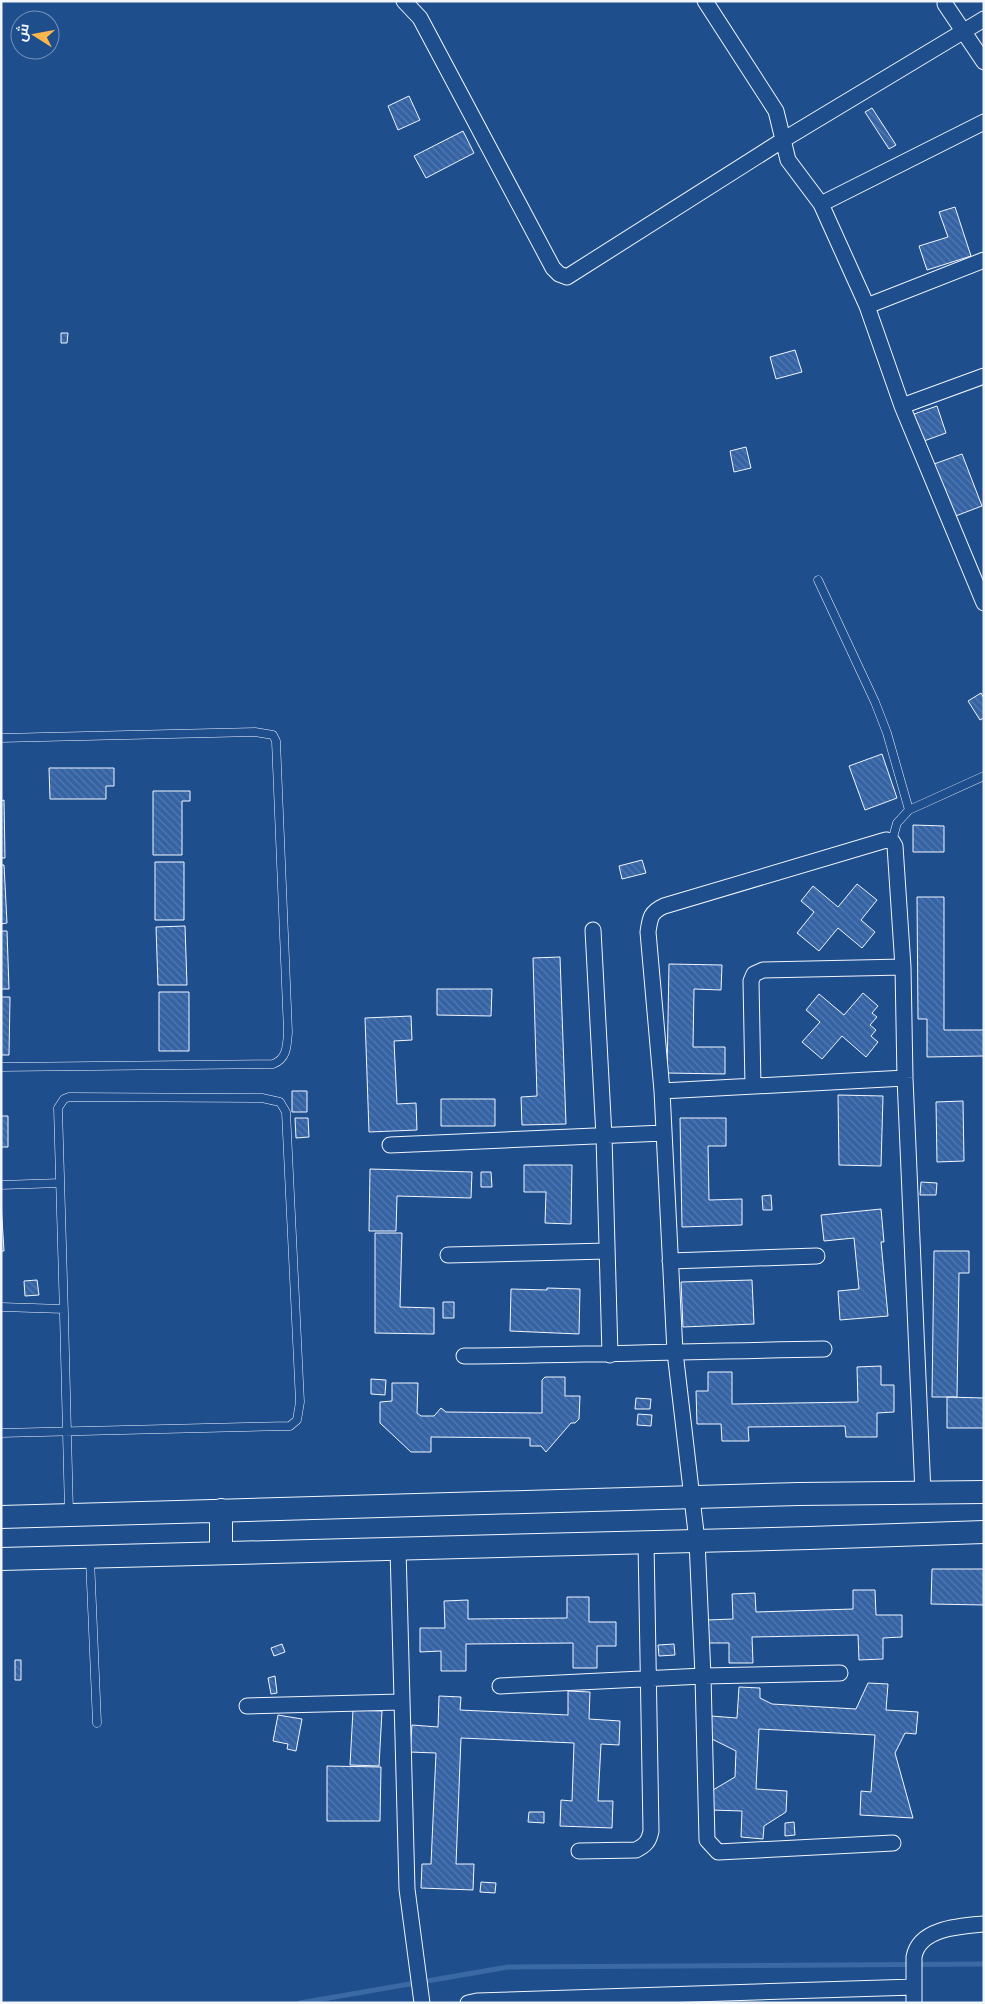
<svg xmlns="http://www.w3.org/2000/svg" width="985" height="2004" font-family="'Open Sans',Cairo,sans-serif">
  <defs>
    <pattern id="building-back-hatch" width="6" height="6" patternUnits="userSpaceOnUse" patternTransform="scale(1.25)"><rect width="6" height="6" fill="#3563a3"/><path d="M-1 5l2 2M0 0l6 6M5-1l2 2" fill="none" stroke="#537ab1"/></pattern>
  </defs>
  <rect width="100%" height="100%" fill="#1f4e8c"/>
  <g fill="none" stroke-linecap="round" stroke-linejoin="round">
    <path stroke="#3b69a3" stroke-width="5" d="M 300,2003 L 508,1967 L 984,1964"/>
  </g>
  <path fill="url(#building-back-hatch)" stroke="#f2f6ff" d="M 409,96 L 420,120 L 398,130 L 388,106 Z
    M 872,108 L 896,145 L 889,149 L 865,112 Z
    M 463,131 L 474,153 L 426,178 L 414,156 Z
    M 955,207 L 971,256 L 927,270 L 919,246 L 948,237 L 939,212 Z
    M 61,333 L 68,333 L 67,343 L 61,343 Z
    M 795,350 L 802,372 L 776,379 L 770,357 Z
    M 937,406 L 946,433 L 924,441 L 914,414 Z
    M 746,447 L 751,468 L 734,472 L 730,451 Z
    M 962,454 L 982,506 L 953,517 L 934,464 Z
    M 981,693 L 984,698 L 984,718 L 980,720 L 968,701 Z
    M 882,754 L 897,798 L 865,810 L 849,766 Z
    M 49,768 L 114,768 L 114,786 L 106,786 L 106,799 L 50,799 Z
    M 153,791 L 190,791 L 190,801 L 182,801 L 182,855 L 153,855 Z
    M 4,800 L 5,858 L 1,858 L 1,801 Z
    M 913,825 L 944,826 L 944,852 L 913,852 Z
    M 642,860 L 646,873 L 622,879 L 619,866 Z
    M 155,862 L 184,862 L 184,920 L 155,920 Z
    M 1,865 L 4,865 L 7,923 L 1,924 Z
    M 857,884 L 877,900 L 861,920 L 875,932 L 862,948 L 838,928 L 819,951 L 797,933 L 814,912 L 801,901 L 813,886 L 838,907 Z
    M 917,897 L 944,897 L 944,1030 L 984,1030 L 984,1056 L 927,1057 L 927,1019 L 918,1019 Z
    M 185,926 L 187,985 L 158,985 L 156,927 Z
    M 1,931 L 7,931 L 9,989 L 1,989 Z
    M 560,957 L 566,1124 L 522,1125 L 521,1097 L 537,1096 L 533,958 Z
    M 669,964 L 722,965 L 721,990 L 694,989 L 693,1047 L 725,1047 L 725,1074 L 667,1073 Z
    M 437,989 L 492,989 L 491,1016 L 437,1015 Z
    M 159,992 L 189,992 L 189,1051 L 159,1051 Z
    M 863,993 L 878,1006 L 872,1013 L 877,1017 L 870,1025 L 876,1030 L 871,1036 L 878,1042 L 866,1057 L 842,1036 L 822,1059 L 802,1042 L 820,1022 L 806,1010 L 819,994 L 844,1015 Z
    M 1,997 L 10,997 L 9,1055 L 1,1055 Z
    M 411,1016 L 412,1040 L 394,1041 L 397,1104 L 416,1103 L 417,1130 L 369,1132 L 365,1018 Z
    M 292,1091 L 307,1091 L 307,1112 L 292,1112 Z
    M 838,1095 L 883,1096 L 881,1166 L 839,1165 Z
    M 441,1099 L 495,1099 L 495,1126 L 441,1126 Z
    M 963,1101 L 964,1161 L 937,1162 L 936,1102 Z
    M 1,1116 L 8,1116 L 8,1147 L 1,1147 Z
    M 295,1118 L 308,1118 L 309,1137 L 296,1138 Z
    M 680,1118 L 726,1118 L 726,1146 L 708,1146 L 709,1200 L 742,1199 L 742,1225 L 682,1227 Z
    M 524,1165 L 572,1165 L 571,1224 L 545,1223 L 546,1192 L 524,1192 Z
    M 370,1169 L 472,1172 L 471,1198 L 397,1196 L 396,1231 L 369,1231 Z
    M 481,1172 L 491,1172 L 492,1187 L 481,1187 Z
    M 921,1182 L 937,1183 L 936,1195 L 920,1195 Z
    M 771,1195 L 772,1210 L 763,1210 L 762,1196 Z
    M 1,1203 L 4,1251 L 1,1251 Z
    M 881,1209 L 884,1242 L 881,1242 L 888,1316 L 840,1320 L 838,1291 L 859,1289 L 854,1238 L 824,1241 L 821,1215 Z
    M 375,1233 L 402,1233 L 400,1307 L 434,1308 L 434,1334 L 375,1333 Z
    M 934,1251 L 969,1251 L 969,1273 L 959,1273 L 957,1397 L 932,1397 Z
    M 37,1280 L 39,1295 L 25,1296 L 24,1281 Z
    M 752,1280 L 754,1324 L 683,1327 L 681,1282 Z
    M 547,1288 L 580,1289 L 579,1334 L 510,1331 L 511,1289 L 547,1290 Z
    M 443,1302 L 454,1302 L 454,1318 L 443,1318 Z
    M 881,1366 L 881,1385 L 894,1385 L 894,1412 L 877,1413 L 877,1437 L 846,1437 L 845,1426 L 748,1427 L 749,1441 L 722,1441 L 721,1424 L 697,1424 L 696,1391 L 708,1391 L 708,1372 L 732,1372 L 732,1404 L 858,1402 L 857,1367 Z
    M 545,1377 L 565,1377 L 565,1396 L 580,1396 L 579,1419 L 575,1423 L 571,1423 L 546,1452 L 541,1446 L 530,1446 L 530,1438 L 431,1437 L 431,1452 L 411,1452 L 380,1423 L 380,1402 L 392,1401 L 392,1383 L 418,1383 L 417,1413 L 421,1416 L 434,1416 L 441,1408 L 446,1412 L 542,1413 L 542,1380 Z
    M 371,1379 L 386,1380 L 385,1395 L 371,1394 Z
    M 947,1397 L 984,1398 L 984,1428 L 947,1428 Z
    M 636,1398 L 651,1399 L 650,1409 L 635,1409 Z
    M 638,1414 L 652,1415 L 651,1426 L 637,1425 Z
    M 932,1569 L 984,1569 L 984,1605 L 931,1604 Z
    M 853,1590 L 875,1590 L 876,1615 L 902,1615 L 902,1637 L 883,1638 L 883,1659 L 859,1660 L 858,1635 L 752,1637 L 753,1663 L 729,1663 L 729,1643 L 708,1643 L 707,1620 L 733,1619 L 732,1594 L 755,1593 L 756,1612 L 853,1609 Z
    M 567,1597 L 589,1597 L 589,1622 L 616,1622 L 616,1646 L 597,1646 L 597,1668 L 573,1668 L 573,1643 L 466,1644 L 466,1671 L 441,1671 L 441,1651 L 420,1652 L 420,1628 L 445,1628 L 444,1601 L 468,1600 L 468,1619 L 567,1618 Z
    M 282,1644 L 285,1652 L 274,1656 L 271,1648 Z
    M 674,1644 L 675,1655 L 659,1656 L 658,1645 Z
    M 15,1660 L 21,1660 L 21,1680 L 15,1680 Z
    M 275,1676 L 277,1693 L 271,1694 L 268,1678 Z
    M 868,1683 L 888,1684 L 886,1710 L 918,1712 L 916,1734 L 905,1733 L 895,1753 L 913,1818 L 860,1815 L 861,1791 L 871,1792 L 875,1735 L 759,1729 L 756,1789 L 787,1791 L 786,1812 L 764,1826 L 763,1839 L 741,1837 L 742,1811 L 711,1810 L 713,1790 L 735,1777 L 736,1751 L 710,1738 L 711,1716 L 737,1718 L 739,1687 L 760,1688 L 760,1698 L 772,1704 L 856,1709 Z
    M 568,1691 L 590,1692 L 589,1719 L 620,1721 L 619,1745 L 601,1744 L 598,1801 L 613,1801 L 612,1828 L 560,1826 L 561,1800 L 572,1801 L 574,1743 L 461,1738 L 456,1864 L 474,1864 L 473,1890 L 421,1888 L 422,1864 L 431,1864 L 436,1753 L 410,1752 L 412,1725 L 438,1727 L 439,1696 L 461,1697 L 460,1710 L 568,1715 Z
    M 353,1710 L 382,1711 L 379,1766 L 350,1765 Z
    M 278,1715 L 302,1719 L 296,1751 L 287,1749 L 288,1744 L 273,1741 Z
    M 327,1766 L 381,1767 L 380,1821 L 327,1821 Z
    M 529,1812 L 544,1812 L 544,1823 L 528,1822 Z
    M 794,1822 L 795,1835 L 785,1836 L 785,1823 Z
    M 481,1882 L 496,1883 L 495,1893 L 480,1892 Z"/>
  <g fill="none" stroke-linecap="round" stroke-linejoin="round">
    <defs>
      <path id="lane" d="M 818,580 L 875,702 L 887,733 L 909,810
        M 1,738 L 255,732 L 273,735 L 276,741 L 288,1032 C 287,1046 287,1059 273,1064 L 1,1067
        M 892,841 L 897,823 L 909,810 L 984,776
        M 1,1185 L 60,1183
        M 1,1307 L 64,1309
        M 1,1433 L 290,1426 L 297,1420 L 300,1402 L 286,1112 L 280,1102 L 262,1098 L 69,1097 L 64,1099 L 58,1108 C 62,1243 66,1377 69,1512
        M 90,1559 L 97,1723"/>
      <path id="street" d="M 404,1 L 420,18 L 553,268 L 559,274 L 567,277 L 783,140 L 984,19
        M 705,1 L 776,111 L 788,160 L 821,204 L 867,306 L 902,406 L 984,603
        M 945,4 L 984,62
        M 821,204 L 984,122
        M 867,306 L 984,260
        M 902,406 L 984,376
        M 593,930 L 604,1136 L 610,1355
        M 753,1086 L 751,981 L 754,974 L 763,970 L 903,967
        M 662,1091 L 905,1078
        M 390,1145 L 664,1133
        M 448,1255 L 607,1251
        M 670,1261 L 817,1256
        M 464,1356 C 584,1355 704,1351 824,1349
        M 398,1548 L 407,1889 L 422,2003
        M 840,1673 L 703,1676 L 707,1840 L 718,1852 L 893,1843
        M 500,1686 L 703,1676 L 697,1541 L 675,1352 L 662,1091 L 648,932 C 650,917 651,912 664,906 L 886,840 L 892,841 L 895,846 L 903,967 L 905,1078 L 923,1493
        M 247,1706 L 401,1702
        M 579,1851 L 636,1850 C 646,1845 649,1841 651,1831 L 646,1542
        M 468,2003 L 477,2001 L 914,1987
        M 914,2003 L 914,1957 C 919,1928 960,1926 984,1924"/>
      <path id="secondary" d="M 221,1510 L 221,1552
        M 1,1517 L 799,1494 L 984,1492
        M 1,1559 L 809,1538 L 984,1532"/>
    </defs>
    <use href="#lane" stroke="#f2f6ff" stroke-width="9"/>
    <use href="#street" stroke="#f2f6ff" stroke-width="17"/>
    <use href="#secondary" stroke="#f2f6ff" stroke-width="24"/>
    <use href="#lane" stroke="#1f4e8c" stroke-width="8"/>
    <use href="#street" stroke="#1f4e8c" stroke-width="15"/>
    <use href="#secondary" stroke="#1f4e8c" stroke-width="22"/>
  </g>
  <rect width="985" height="2004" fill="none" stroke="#f2f6ff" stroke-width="5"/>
  <g transform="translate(35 35) rotate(281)"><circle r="24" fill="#1f4e8c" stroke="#7391ba"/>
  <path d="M0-4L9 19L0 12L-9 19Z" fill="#ffb74d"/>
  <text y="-8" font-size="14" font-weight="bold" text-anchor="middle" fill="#f2f6ff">ش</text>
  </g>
</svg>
